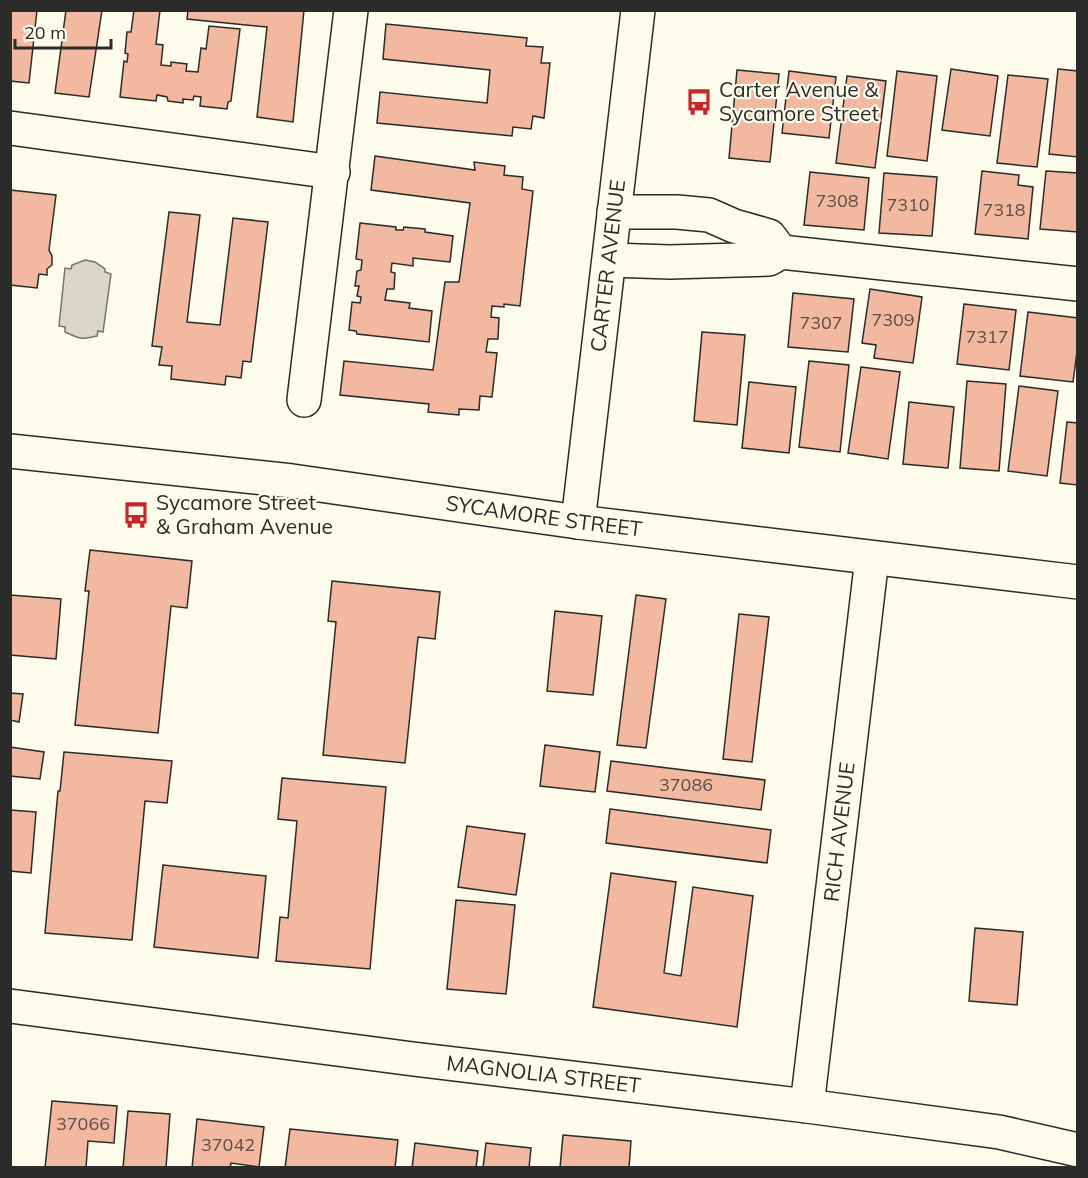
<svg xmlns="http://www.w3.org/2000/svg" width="1088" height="1178" font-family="Mulish,sans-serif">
  <rect width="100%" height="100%" fill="#fdfbea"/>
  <path fill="#d8d7c9" stroke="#74746e" stroke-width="1.5" d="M 85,260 L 95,262 L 105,269 L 105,272 L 111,274 L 103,332 L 98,331 L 97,336 C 79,340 81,339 65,332 L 65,327 L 59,326 L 65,268 L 71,269 L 72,265 Z"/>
  <path fill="#f2b8a0" stroke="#2b2b2b" stroke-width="1.5" d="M 10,10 L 37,10 L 29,83 L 10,81 Z
    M 66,10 L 102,10 L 89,97 L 55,93 Z
    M 134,10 L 160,10 L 156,44 L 163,45 L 161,65 L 171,66 L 171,62 L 187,64 L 186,71 L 198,72 L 201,48 L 206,49 L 209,26 L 240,29 L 231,101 L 228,102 L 227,109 L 200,106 L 201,97 L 194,96 L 193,100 L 183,99 L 183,103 L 168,101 L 167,97 L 157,95 L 156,101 L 120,97 L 124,61 L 127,62 L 128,54 L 125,53 L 127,32 L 131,32 Z
    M 188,10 L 304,10 L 293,122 L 257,117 L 267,27 L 187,19 Z
    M 386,24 L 527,38 L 526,46 L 543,47 L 541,63 L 550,63 L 544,118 L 533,116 L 531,129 L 513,127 L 512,136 L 377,123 L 380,92 L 487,103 L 490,70 L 383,59 Z
    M 951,69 L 998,76 L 990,136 L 942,130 Z
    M 1058,69 L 1078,71 L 1078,157 L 1049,154 Z
    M 737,70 L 779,74 L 770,162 L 729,158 Z
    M 789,71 L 836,77 L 829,138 L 782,133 Z
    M 897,71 L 937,76 L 927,161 L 887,156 Z
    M 1008,75 L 1048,79 L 1037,167 L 997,163 Z
    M 847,76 L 886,81 L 875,168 L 836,163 Z
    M 375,156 L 475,170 L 474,162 L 505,166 L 504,175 L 523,177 L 522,189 L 533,191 L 520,306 L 504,304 L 504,307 L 492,306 L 491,317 L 499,318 L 498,339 L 488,339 L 486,352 L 497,353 L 492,397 L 480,396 L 479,410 L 459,409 L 459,415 L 428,412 L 429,404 L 340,395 L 344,361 L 433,370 L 445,282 L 459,282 L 470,203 L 371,190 Z
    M 982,171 L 1019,175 L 1018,185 L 1033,187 L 1028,239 L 975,234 Z
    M 1046,171 L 1078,173 L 1078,232 L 1040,229 Z
    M 810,172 L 869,178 L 864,230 L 804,225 Z
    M 884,173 L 937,177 L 932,236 L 879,233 Z
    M 10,190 L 56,195 L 49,250 L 52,256 L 52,265 L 47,269 L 47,275 L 39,274 L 37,288 L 10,285 Z
    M 169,212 L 200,215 L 187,322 L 220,325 L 233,218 L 268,222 L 251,362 L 243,361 L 241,378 L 226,376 L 225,385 L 171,379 L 172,366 L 159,365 L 162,347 L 152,346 Z
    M 360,223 L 396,227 L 396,230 L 403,230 L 404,227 L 425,229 L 425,232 L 453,236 L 450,262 L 413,258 L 413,266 L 392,263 L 391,272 L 395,273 L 394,289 L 387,289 L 385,300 L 410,303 L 409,308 L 432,311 L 429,342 L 357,334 L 356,331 L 349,330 L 352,302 L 360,303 L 361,297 L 357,296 L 359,286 L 355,286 L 357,271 L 361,270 L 362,260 L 356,259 Z
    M 870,289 L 922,297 L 913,363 L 874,358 L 876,345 L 862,343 Z
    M 793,293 L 854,299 L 848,352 L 788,347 Z
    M 964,304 L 1016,310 L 1009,370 L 957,364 Z
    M 1028,312 L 1078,318 L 1078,344 L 1073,382 L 1020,376 Z
    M 702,332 L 745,335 L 737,425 L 694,421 Z
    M 809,361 L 849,365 L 840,452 L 799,447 Z
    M 861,367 L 900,372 L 888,459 L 848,453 Z
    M 967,381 L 1006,384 L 999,471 L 960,468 Z
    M 749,382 L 796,387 L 789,453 L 742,448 Z
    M 1019,386 L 1058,391 L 1047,476 L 1008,471 Z
    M 909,402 L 954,407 L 948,468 L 903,464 Z
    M 1067,422 L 1078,423 L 1078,485 L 1060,483 Z
    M 90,550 L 192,561 L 187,608 L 171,606 L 158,733 L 75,725 L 89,591 L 85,591 Z
    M 332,581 L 440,592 L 435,639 L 418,637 L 405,763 L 323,755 L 336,622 L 328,621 Z
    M 10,595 L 61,599 L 56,659 L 10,655 Z
    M 636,595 L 666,599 L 646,748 L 617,745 Z
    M 555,611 L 602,616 L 593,695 L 547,691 Z
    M 739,614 L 769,617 L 752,762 L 723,759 Z
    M 10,693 L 23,694 L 19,722 L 10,720 Z
    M 545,745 L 600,752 L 595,792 L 540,786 Z
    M 10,747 L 44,752 L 40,779 L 10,776 Z
    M 64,752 L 172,761 L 167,803 L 145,801 L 132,940 L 45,933 L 58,791 L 60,791 Z
    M 611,761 L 765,780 L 761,810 L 607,791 Z
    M 282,778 L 386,787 L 370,969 L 276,961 L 280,917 L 288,918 L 297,821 L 278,819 Z
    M 610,809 L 771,830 L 767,863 L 606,843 Z
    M 10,810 L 36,812 L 31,873 L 10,871 Z
    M 467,826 L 525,834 L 516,895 L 458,887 Z
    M 163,865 L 266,876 L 258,958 L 154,947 Z
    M 611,873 L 676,882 L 664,973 L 681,976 L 693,887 L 753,896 L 737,1027 L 593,1007 Z
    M 456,900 L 515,905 L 506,994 L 447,989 Z
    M 975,928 L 1023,932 L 1017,1005 L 969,1001 Z
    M 52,1101 L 117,1106 L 114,1143 L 88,1141 L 86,1168 L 45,1168 Z
    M 128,1111 L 170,1114 L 166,1168 L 123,1168 Z
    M 197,1119 L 264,1127 L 259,1167 L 231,1163 L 230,1168 L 192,1168 Z
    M 290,1129 L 398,1140 L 395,1168 L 285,1168 Z
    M 563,1135 L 631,1141 L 629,1168 L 560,1168 Z
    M 415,1143 L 478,1151 L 476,1168 L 412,1168 Z
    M 486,1143 L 531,1148 L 529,1168 L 483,1168 Z"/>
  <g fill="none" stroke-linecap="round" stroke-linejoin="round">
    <defs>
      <g id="minor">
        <path d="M 10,128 L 333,172"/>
        <path d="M 614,212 L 677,212 L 709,215 L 734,226 L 769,236 L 781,252"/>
        <path d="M 610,260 L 670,262 L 769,259 L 781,252 L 1078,284"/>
        <path d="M 304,400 L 351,10"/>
        <path id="s1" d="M 10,451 L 292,481 L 578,522 L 1078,582"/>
        <path id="s2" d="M 578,522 L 638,10"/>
        <path id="s3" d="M 10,1006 L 413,1059 L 807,1106 L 999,1132 L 1078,1150"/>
        <path id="s4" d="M 807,1106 L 872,558"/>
      </g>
    </defs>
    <use href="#minor" stroke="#2b2b2b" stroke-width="36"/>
    <use href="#minor" stroke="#fdfbea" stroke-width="33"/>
  </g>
  <defs>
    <symbol id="bus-bare" viewBox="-9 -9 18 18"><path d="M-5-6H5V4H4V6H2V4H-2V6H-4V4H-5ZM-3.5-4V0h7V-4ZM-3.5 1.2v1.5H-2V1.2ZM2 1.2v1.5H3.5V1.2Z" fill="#c62828" stroke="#fdfbea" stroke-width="2.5" paint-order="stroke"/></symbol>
  </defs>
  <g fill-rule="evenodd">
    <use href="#bus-bare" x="680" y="83" width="38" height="38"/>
    <use href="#bus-bare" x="117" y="496" width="38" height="38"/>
  </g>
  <g text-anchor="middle" stroke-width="4.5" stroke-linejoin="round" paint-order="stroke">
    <g font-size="18" fill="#5d4e48">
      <text x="837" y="207">7308</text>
      <text x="908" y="211">7310</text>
      <text x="1004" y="216">7318</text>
      <text x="893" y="326">7309</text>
      <text x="821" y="329">7307</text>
      <text x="987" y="343">7317</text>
      <text x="686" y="791">37086</text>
      <text x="83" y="1130">37066</text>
      <text x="228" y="1151">37042</text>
    </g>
    <g font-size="21" fill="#2b2b2b" stroke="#fdfbea" text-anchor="start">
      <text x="719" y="97">Carter Avenue &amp;<tspan x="719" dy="24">Sycamore Street</tspan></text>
      <text x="156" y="510">Sycamore Street<tspan x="156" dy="24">&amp; Graham Avenue</tspan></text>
    </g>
    <g font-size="21" fill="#2b2b2b" stroke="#fdfbea">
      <text dy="7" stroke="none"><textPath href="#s2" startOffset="258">CARTER AVENUE</textPath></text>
      <text dy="7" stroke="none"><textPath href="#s1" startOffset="538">SYCAMORE STREET</textPath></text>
      <text dy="7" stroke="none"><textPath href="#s4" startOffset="276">RICH AVENUE</textPath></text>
      <text dy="7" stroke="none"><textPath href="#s3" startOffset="538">MAGNOLIA STREET</textPath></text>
    </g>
  </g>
  <rect width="1088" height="1178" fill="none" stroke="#2b2b2b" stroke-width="24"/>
  <path d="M15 39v9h96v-9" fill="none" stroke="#2b2b2b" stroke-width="3"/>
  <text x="24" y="39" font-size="18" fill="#2b2b2b" stroke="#fdfbea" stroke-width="4.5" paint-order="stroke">20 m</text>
</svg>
